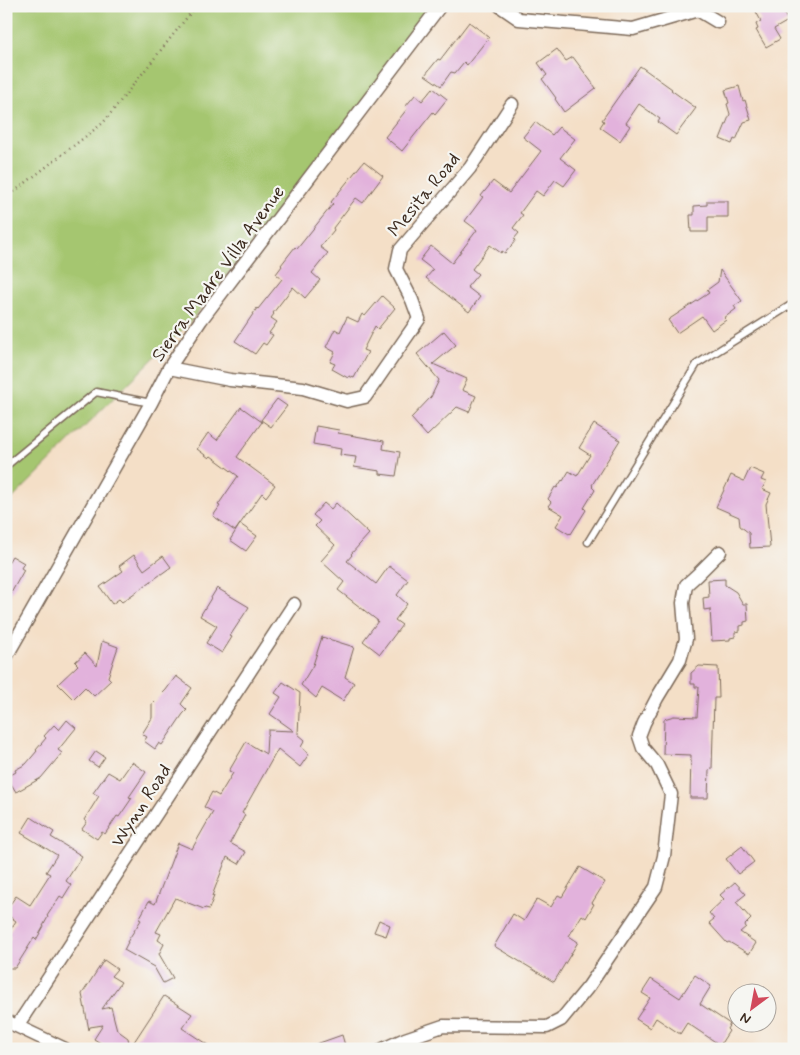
<svg xmlns="http://www.w3.org/2000/svg" width="800" height="1055" font-family="Mynerve,sans-serif">
  <rect width="100%" height="100%" fill="#f6f6f2"/>
  <filter id="ink" filterUnits="userSpaceOnUse"><feTurbulence type="fractalNoise" baseFrequency=".02" numOctaves="2"/><feDisplacementMap in="SourceGraphic" scale="10" xChannelSelector="R" yChannelSelector="G"/><feConvolveMatrix kernelMatrix="1 2 1 2 8 2 1 2 1" color-interpolation-filters="sRGB"/></filter>
  <filter id="wash" filterUnits="userSpaceOnUse"><feTurbulence type="fractalNoise" baseFrequency=".0096" numOctaves="4" result="noise"/><feDisplacementMap in="SourceGraphic" scale="20" xChannelSelector="R" yChannelSelector="G"/><feGaussianBlur stdDeviation="1.12" result="paint"/><feColorMatrix in="noise" values="0 0 0 0 0 0 0 0 0 0 0 0 0 0 0 0 0 1.4 0 .05"/><feComposite in="paint" operator="in"/></filter>
  <g filter="url(#wash)">
    <rect width="100%" height="100%" fill="#f4dfc7"/>
    <path fill="#a5c66f" stroke="#707846" d="M 6,6 L 439,6 L 189,323 L 6,505 Z"/>
    <g id="blocks">
      <path fill="#e2b2dc" d="M 753,6 L 780,6 L 788,21 L 774,29 L 780,39 L 766,47 L 756,30 L 758,29 L 756,24 L 761,21 Z
        M 469,22 L 489,37 L 467,65 L 464,62 L 455,73 L 451,72 L 441,86 L 425,75 L 438,59 L 440,60 Z
        M 557,49 L 566,61 L 573,57 L 596,88 L 564,112 L 555,99 L 556,98 L 542,79 L 547,75 L 538,63 Z
        M 640,66 L 672,89 L 671,90 L 696,108 L 676,135 L 658,122 L 660,119 L 639,104 L 626,123 L 630,126 L 620,141 L 600,127 L 604,121 L 602,120 Z
        M 739,86 L 743,101 L 745,100 L 751,120 L 744,122 L 736,140 L 734,139 L 732,144 L 720,139 L 730,114 L 727,104 L 729,103 L 725,90 Z
        M 433,88 L 447,99 L 435,114 L 433,112 L 402,151 L 385,137 L 407,109 L 405,107 L 415,95 L 422,101 Z
        M 535,122 L 552,135 L 559,127 L 575,139 L 560,158 L 576,170 L 564,186 L 555,180 L 543,196 L 536,191 L 520,213 L 523,215 L 513,228 L 519,233 L 514,239 L 516,240 L 505,253 L 502,251 L 501,253 L 490,245 L 472,269 L 478,274 L 467,287 L 480,297 L 469,312 L 426,278 L 433,270 L 420,260 L 431,246 L 452,263 L 477,230 L 465,221 L 483,197 L 481,196 L 493,181 L 509,193 L 541,151 L 523,137 Z
        M 364,161 L 383,176 L 363,203 L 356,198 L 333,228 L 334,230 L 320,247 L 328,253 L 312,273 L 320,280 L 305,298 L 293,287 L 273,313 L 274,314 L 271,318 L 277,322 L 269,333 L 273,335 L 266,345 L 263,343 L 255,354 L 235,341 L 257,308 L 258,309 L 282,279 L 276,274 L 282,266 L 281,265 L 295,247 L 297,249 L 333,204 L 331,202 Z
        M 707,201 L 728,201 L 728,217 L 708,217 L 708,232 L 691,232 L 690,215 L 694,215 L 694,206 L 707,205 Z
        M 720,270 L 742,301 L 734,306 L 736,309 L 724,318 L 726,320 L 712,330 L 702,316 L 677,333 L 668,320 L 709,293 L 707,290 L 718,282 Z
        M 382,296 L 395,308 L 378,329 L 375,326 L 363,350 L 368,352 L 354,378 L 349,376 L 348,378 L 332,369 L 335,364 L 330,362 L 335,352 L 326,347 L 335,329 L 340,332 L 347,317 L 358,322 L 362,314 L 365,316 Z
        M 444,331 L 456,345 L 433,364 L 467,379 L 462,390 L 476,396 L 469,412 L 457,407 L 427,436 L 411,418 L 431,397 L 439,380 L 417,354 Z
        M 277,399 L 287,406 L 271,427 L 261,420 Z
        M 241,407 L 262,422 L 237,457 L 275,485 L 266,497 L 262,493 L 235,531 L 213,516 L 220,506 L 218,505 L 238,476 L 211,456 L 209,458 L 197,449 L 208,433 L 217,440 Z
        M 594,424 L 620,440 L 592,485 L 593,486 L 592,487 L 595,490 L 584,508 L 586,510 L 571,534 L 570,533 L 569,534 L 556,526 L 563,515 L 548,506 L 551,502 L 548,499 L 555,487 L 557,488 L 562,480 L 563,481 L 569,471 L 577,476 L 590,455 L 579,448 Z
        M 316,426 L 339,430 L 338,433 L 384,441 L 383,449 L 400,452 L 396,476 L 380,474 L 380,471 L 354,467 L 356,457 L 340,455 L 341,449 L 313,444 Z
        M 750,468 L 764,474 L 761,480 L 766,482 L 762,489 L 771,493 L 766,504 L 770,547 L 750,548 L 749,533 L 740,526 L 739,517 L 716,507 L 731,475 L 744,481 Z
        M 324,503 L 331,509 L 336,503 L 369,534 L 351,554 L 352,555 L 347,561 L 376,584 L 389,566 L 408,580 L 397,595 L 407,604 L 395,620 L 402,625 L 380,654 L 363,641 L 378,621 L 338,590 L 344,582 L 321,561 L 335,545 L 315,526 L 320,521 L 313,515 Z
        M 240,524 L 257,536 L 246,551 L 230,540 Z
        M 134,555 L 144,570 L 163,556 L 171,567 L 122,602 L 119,599 L 112,604 L 100,587 L 123,571 L 119,566 Z
        M 12,556 L 24,563 L 21,568 L 24,570 L 6,602 L 6,566 Z
        M 725,579 L 725,585 L 736,592 L 743,604 L 747,604 L 748,621 L 744,622 L 744,625 L 740,626 L 740,631 L 735,632 L 735,637 L 730,638 L 730,640 L 712,641 L 710,609 L 704,610 L 703,598 L 709,597 L 708,580 Z
        M 217,588 L 249,607 L 230,636 L 232,637 L 222,653 L 206,643 L 217,626 L 200,616 Z
        M 322,637 L 354,647 L 345,677 L 354,683 L 343,701 L 322,688 L 316,698 L 301,685 L 313,665 Z
        M 102,641 L 118,647 L 108,677 L 111,680 L 94,696 L 85,687 L 73,699 L 58,684 L 78,665 L 75,662 L 85,653 L 97,666 Z
        M 699,666 L 718,667 L 719,698 L 714,698 L 712,769 L 709,770 L 708,798 L 690,798 L 691,755 L 663,754 L 664,719 L 674,716 L 697,717 L 699,687 L 695,687 L 695,684 L 691,684 L 691,673 Z
        M 176,676 L 192,688 L 181,704 L 187,710 L 183,714 L 162,745 L 159,743 L 155,749 L 144,741 L 147,737 L 142,734 L 152,718 L 152,704 L 166,690 Z
        M 283,682 L 300,693 L 298,734 L 305,740 L 301,747 L 309,754 L 300,767 L 278,749 L 242,813 L 245,815 L 230,843 L 246,852 L 239,864 L 227,857 L 212,896 L 214,896 L 209,909 L 205,908 L 204,909 L 175,898 L 156,932 L 161,934 L 158,940 L 164,944 L 159,954 L 173,978 L 163,983 L 154,967 L 124,950 L 128,942 L 127,942 L 141,920 L 139,919 L 149,901 L 155,904 L 178,843 L 192,849 L 213,812 L 204,807 L 212,792 L 219,796 L 233,773 L 229,771 L 246,742 L 266,754 L 267,735 L 268,734 L 268,730 L 294,731 L 270,714 L 281,697 L 275,693 Z
        M 67,720 L 76,728 L 58,750 L 62,753 L 41,778 L 16,792 L 7,777 L 16,772 L 15,770 L 26,764 L 37,751 L 36,750 L 46,738 L 44,736 L 54,725 L 59,730 Z
        M 96,751 L 105,757 L 98,767 L 89,761 Z
        M 132,762 L 146,772 L 129,797 L 132,798 L 119,817 L 117,816 L 105,834 L 102,832 L 97,839 L 82,829 L 87,822 L 84,820 L 99,796 L 93,793 L 108,772 L 120,779 Z
        M 31,817 L 54,832 L 51,837 L 82,856 L 66,881 L 71,885 L 63,898 L 60,896 L 47,916 L 48,917 L 43,926 L 44,926 L 36,940 L 34,938 L 15,968 L 6,968 L 6,945 L 11,937 L 7,935 L 16,921 L 6,914 L 6,910 L 16,896 L 30,905 L 50,874 L 46,872 L 57,855 L 21,833 Z
        M 742,846 L 754,862 L 738,874 L 726,859 Z
        M 580,867 L 605,882 L 592,903 L 594,904 L 586,918 L 582,915 L 569,936 L 578,942 L 554,982 L 494,946 L 513,914 L 524,921 L 537,899 L 551,907 L 558,895 L 562,897 Z
        M 735,882 L 746,894 L 736,902 L 751,919 L 745,925 L 746,927 L 740,932 L 756,943 L 749,954 L 729,942 L 727,943 L 709,923 L 714,919 L 709,913 L 724,899 L 720,895 Z
        M 379,920 L 390,925 L 386,936 L 374,932 Z
        M 104,960 L 117,969 L 111,976 L 121,982 L 102,1009 L 111,1007 L 117,1030 L 128,1038 L 130,1048 L 164,996 L 192,1014 L 182,1028 L 214,1049 L 191,1049 L 184,1044 L 181,1049 L 110,1049 L 94,1039 L 103,1025 L 90,1027 L 89,1030 L 82,994 Z
        M 695,975 L 711,986 L 700,1004 L 730,1024 L 727,1029 L 729,1031 L 720,1045 L 687,1023 L 680,1034 L 656,1018 L 650,1028 L 636,1019 L 650,998 L 642,993 L 651,979 L 680,998 Z
        M 342,1035 L 346,1049 L 308,1049 L 308,1047 Z"/>
    </g>
  </g>
  <g filter="url(#ink)">
    <use href="#blocks" fill-opacity="0" stroke="#7c6959" stroke-width="1"/>
    <g fill="none" stroke-linecap="round" stroke-linejoin="round">
      <defs>
        <path id="service" d="M 6,466 L 96,392 L 151,403
          M 588,542 L 697,364 L 794,303"/>
        <path id="minor" d="M 500,6 L 519,19 L 633,29 L 698,10 L 718,22
          M 169,368 L 230,380 L 303,388 L 347,401 L 365,397 L 419,319 L 412,300 L 396,269 L 400,250 L 470,168 L 512,104
          M 6,657 L 151,403 L 169,368 L 201,320 L 440,6
          M 6,1021 L 65,1049
          M 17,1026 L 294,604
          M 383,1049 L 405,1039 L 443,1026 L 547,1027 L 561,1020 L 589,986 L 656,887 L 664,856 L 671,794 L 657,765 L 643,748 L 639,736 L 644,723 L 657,698 L 680,660 L 686,639 L 683,603 L 686,585 L 697,575 L 720,552"/>
      </defs>
      <use href="#service" stroke="#7c6959" stroke-width="9"/>
      <use href="#minor" stroke="#7c6959" stroke-width="15"/>
      <path stroke="#7c6959" stroke-width="2.5" stroke-dasharray="1 4" stroke-linecap="butt" d="M 6,198 L 103,123 L 196,6"/>
      <use href="#service" stroke="#fff" stroke-width="6"/>
      <use href="#minor" stroke="#fff" stroke-width="12"/>
    </g>
  </g>
  <g text-anchor="middle" stroke-width="4.5" stroke-linejoin="round" paint-order="stroke">
    <g font-size="19" fill="#3b2a1e" stroke="#f6f6f2">
      <text transform="translate(423 194) rotate(-51)" y="7">Mesita Road</text>
      <text transform="translate(217 273) rotate(-54)" y="7">Sierra Madre Villa Avenue</text>
      <text transform="translate(140 805) rotate(-57)" y="7">Wynn Road</text>
    </g>
  </g>
  <rect width="800" height="1055" fill="none" stroke="#f6f6f2" stroke-width="25"/>
  <g transform="translate(752 1008) rotate(212)"><circle r="24" fill="#f6f6f2" stroke="#aba49d"/>
  <path d="M0-4L9 19L0 12L-9 19Z" fill="#d1495b"/>
  <text y="-8" font-size="14" font-weight="bold" text-anchor="middle" fill="#3b2a1e">N</text>
  </g>
</svg>
